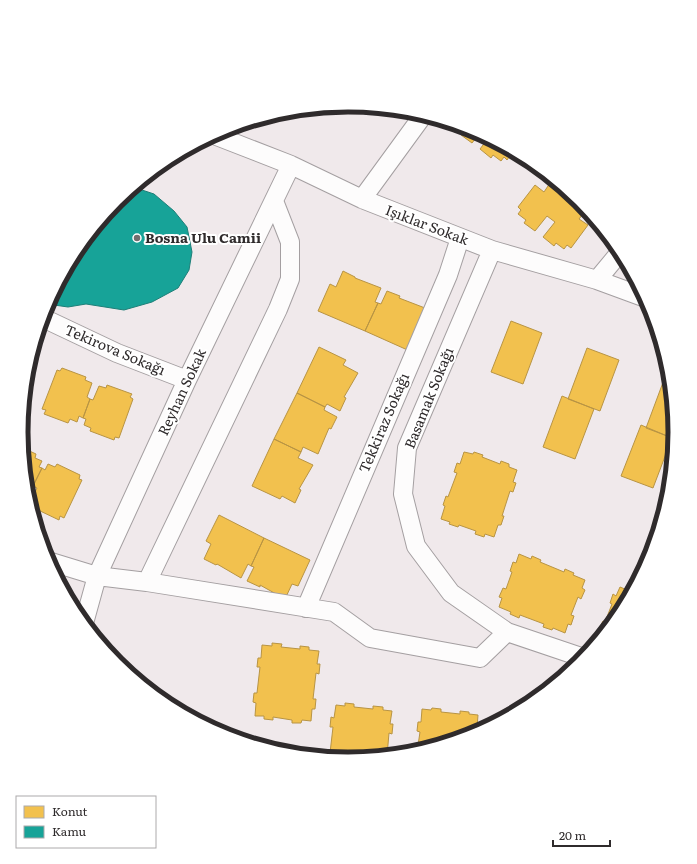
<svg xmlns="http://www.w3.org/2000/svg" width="697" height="864" font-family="Literata,serif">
  <rect width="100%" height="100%" fill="#f0e9eb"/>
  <path fill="#f2c14e" stroke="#b89444" d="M 456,124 L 474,130 L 480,133 L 472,143 L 461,135 L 463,132 L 455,126 Z
    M 489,137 L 514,151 L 507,160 L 504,157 L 501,161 L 493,155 L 491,158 L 480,149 Z
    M 545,172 L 580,201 L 592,215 L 586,210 L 579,219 L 588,225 L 571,248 L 567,245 L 564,249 L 556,243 L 554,246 L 543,237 L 555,222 L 547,216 L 535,231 L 524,223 L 526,220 L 518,214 L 521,210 L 518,207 L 535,185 L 544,192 L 550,183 L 542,176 Z
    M 343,271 L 355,277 L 355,278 L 381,288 L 375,302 L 378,303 L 365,331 L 318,311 L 330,284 L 336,287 Z
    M 387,291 L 400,296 L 399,298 L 425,308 L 412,352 L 365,331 L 378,303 L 381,304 Z
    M 511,321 L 542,333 L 523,384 L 491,372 Z
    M 319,347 L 346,360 L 343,365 L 358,373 L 344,397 L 346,398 L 340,411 L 327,404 L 325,407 L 297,393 Z
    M 587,348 L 619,360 L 600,411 L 568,399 Z
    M 62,368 L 86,377 L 85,380 L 92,383 L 87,397 L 90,399 L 83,418 L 79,416 L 77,422 L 70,419 L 68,423 L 44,414 L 46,410 L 42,409 L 57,370 L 60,371 Z
    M 665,377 L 671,379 L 676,432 L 675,439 L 646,428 Z
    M 107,385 L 132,394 L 130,397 L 133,399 L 119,438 L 115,437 L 114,440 L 90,431 L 91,428 L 84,425 L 86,419 L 83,418 L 90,399 L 93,400 L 99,386 L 106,388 Z
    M 297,393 L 325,407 L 324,410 L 337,417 L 331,429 L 329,428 L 318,454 L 303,447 L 301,452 L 274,439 Z
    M 562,396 L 594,409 L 575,459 L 543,447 Z
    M 641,425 L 672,438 L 653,488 L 621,476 Z
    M 274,439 L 301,452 L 298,458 L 313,465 L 299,489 L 301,490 L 295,503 L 282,496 L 280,499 L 252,486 Z
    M 23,448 L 36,454 L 35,458 L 42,461 L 39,467 L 42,468 L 33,486 L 30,485 L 27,492 Z
    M 464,452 L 473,454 L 474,452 L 483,455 L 482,457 L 500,464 L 501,461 L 509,464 L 509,467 L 517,470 L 513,482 L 516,483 L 513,492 L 510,491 L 502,516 L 504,516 L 501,525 L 498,525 L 494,537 L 485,534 L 484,537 L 475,534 L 476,531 L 459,525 L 458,527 L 449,524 L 450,522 L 441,519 L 445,506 L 443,505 L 446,496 L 448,497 L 457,473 L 454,472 L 457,463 L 460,464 Z
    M 48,464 L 55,467 L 57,464 L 80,475 L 79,479 L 82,480 L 64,518 L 60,516 L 59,520 L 36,509 L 37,505 L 30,502 L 37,488 L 33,486 L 42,468 L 45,470 Z
    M 219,515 L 264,538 L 251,566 L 248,564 L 241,578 L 217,564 L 216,565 L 204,559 L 211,544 L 206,541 Z
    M 264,538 L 310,560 L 298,586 L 292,584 L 285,599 L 260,585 L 260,587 L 247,581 L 254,567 L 251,566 Z
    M 519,554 L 531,559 L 532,556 L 541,560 L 540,562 L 564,572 L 565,569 L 574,573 L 573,575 L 585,580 L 582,588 L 585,590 L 581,599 L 578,597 L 571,615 L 574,616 L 571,625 L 568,624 L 565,633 L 553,628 L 552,630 L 543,627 L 544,624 L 520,615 L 519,618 L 510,614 L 511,612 L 499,607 L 502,598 L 499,597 L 503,588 L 506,589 L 512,572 L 510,571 L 513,562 L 516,563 Z
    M 620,587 L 632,592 L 633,589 L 634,590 L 621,614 L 600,640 L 598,639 L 602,630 L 599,629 L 603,621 L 605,622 L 612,604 L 610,603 L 613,594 L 616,596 Z
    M 272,643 L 282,644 L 281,647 L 300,649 L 300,646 L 309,647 L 309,650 L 319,651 L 317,664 L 320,664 L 319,674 L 316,673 L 313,699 L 316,699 L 315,709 L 312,709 L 311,721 L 302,720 L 301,723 L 292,723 L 292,720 L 273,717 L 273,720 L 264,719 L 264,716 L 255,716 L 256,703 L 253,702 L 254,693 L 257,693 L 260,667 L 257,667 L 258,658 L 261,658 L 262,645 L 272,646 Z
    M 345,703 L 354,704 L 354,707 L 373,709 L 373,706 L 383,707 L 383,710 L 392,711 L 390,724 L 393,724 L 392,734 L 389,733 L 387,756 L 348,759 L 327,757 L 327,753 L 330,753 L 333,727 L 330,727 L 331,717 L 334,718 L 336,705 L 345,706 Z
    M 432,708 L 441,709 L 441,712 L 460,714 L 460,711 L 469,712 L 469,714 L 478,715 L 477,728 L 480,729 L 479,732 L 474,735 L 417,752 L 420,732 L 417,731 L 418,722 L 421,722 L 422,709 L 431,710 Z"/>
  <path fill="#17a398" stroke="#1e7f78" d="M 133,187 L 154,194 L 174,211 L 187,227 L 192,252 L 189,270 L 178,288 L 152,302 L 124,310 L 86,304 L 68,307 L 47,304 L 76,250 L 117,200 Z"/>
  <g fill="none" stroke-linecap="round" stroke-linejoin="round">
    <defs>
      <path id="minor" d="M 214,135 L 291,165 L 362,199 L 492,250 L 597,280 L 646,298
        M 362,199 L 424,114
        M 492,250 L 407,448 L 403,494 L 416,546 L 451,593 L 507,632
        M 597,280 L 621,251
        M 43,318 L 117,353 L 187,380
        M 48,561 L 97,576 L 147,582 L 334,612 L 370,638 L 480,658 L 507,632 L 584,658
        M 147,582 L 278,309 L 290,279 L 290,242 L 274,201
        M 306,608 L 448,275 L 460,238
        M 84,623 L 97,576 L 187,380 L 291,165"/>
    </defs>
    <use href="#minor" stroke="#a49fa1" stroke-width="20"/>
    <use href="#minor" stroke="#fdfcfc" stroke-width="18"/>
  </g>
  <circle fill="#736e6f" stroke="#fff" stroke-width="1.5" cx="137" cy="238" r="4"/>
  <g text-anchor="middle" stroke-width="4" stroke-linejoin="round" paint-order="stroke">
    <g font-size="14" fill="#2f2b2c" stroke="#fff">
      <text transform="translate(427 225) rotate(21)" y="5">Işıklar Sokak</text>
      <text transform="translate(115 350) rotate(23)" y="5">Tekirova Sokağı</text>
      <text transform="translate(182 392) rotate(-65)" y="5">Reyhan Sokak</text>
      <text transform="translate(429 398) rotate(-68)" y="5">Basamak Sokağı</text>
      <text transform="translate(384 423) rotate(-67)" y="5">Tekkiraz Sokağı</text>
    </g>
    <g font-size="14" font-weight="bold" fill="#2f2b2c" stroke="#fff" text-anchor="start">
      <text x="145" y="243">Bosna Ulu Camii</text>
    </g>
  </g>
  <path d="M0 0H697V864H0ZM28 432a320 320 0 1 1 640 0a320 320 0 1 1-640 0Z" fill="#fff" fill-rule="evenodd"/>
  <path fill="none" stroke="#2f2b2c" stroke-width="5" d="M28 432a320 320 0 1 1 640 0a320 320 0 1 1-640 0Z"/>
  <rect x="16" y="796" width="140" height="52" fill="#ffffff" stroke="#acaaab"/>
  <rect x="24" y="806" width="20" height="12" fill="#f2c14e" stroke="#acaaab"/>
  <text x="52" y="816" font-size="12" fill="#2f2b2c">Konut</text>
  <rect x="24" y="826" width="20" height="12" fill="#17a398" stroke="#acaaab"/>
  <text x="52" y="836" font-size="12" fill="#2f2b2c">Kamu</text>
  <path d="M553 840v6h57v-6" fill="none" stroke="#2f2b2c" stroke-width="2"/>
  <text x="559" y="840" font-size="12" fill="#2f2b2c" stroke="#ffffff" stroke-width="3" paint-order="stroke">20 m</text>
</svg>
